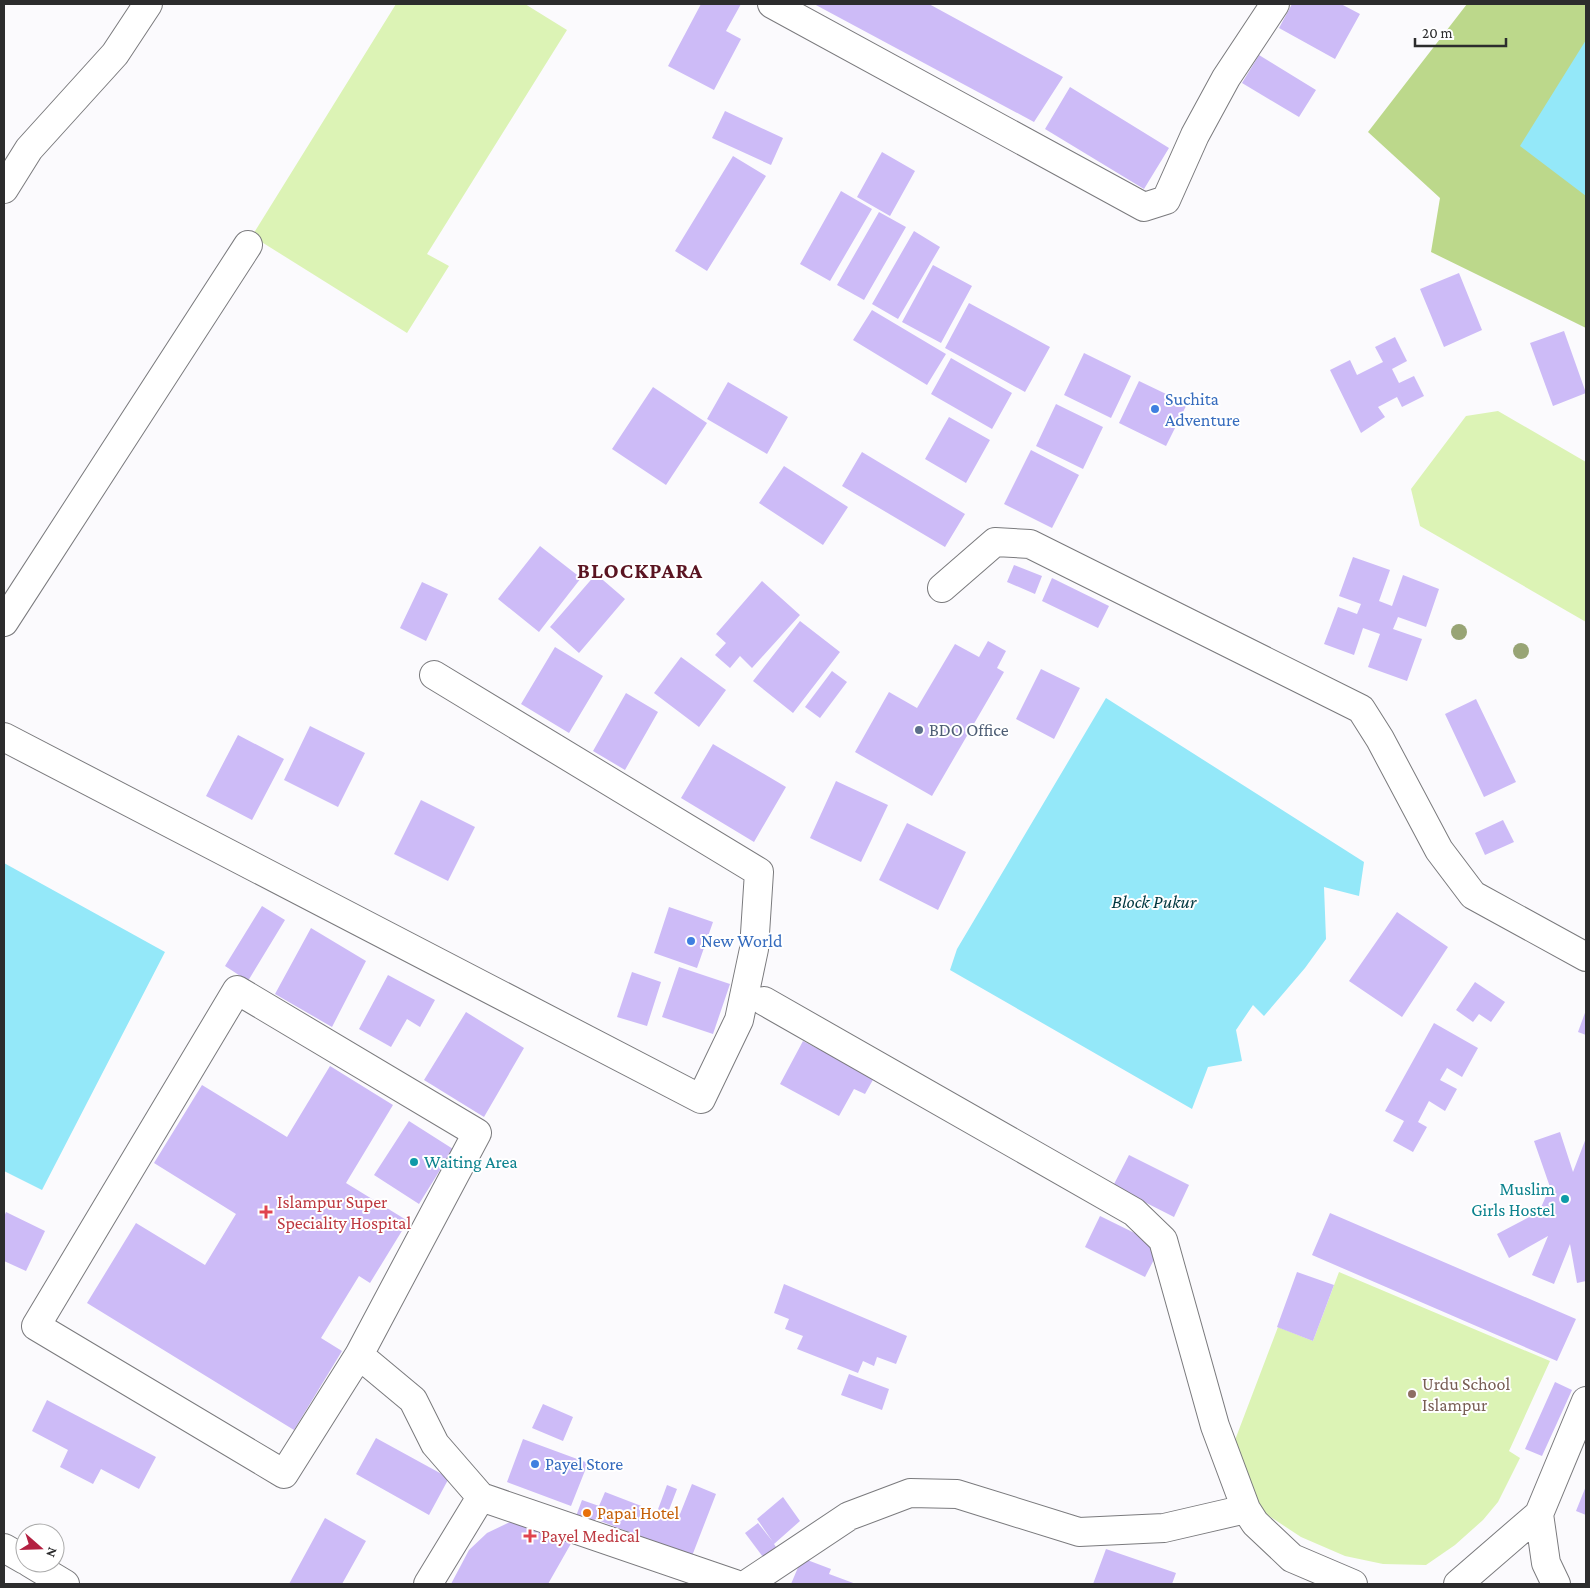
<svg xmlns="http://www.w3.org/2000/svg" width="1590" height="1588" font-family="'Crimson Pro',serif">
  <rect width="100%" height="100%" fill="#fbfafd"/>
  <path fill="#dcf3b5" d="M 396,4 L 525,4 L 567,30 L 427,254 L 449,266 L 407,333 L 252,236 Z
    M 1498,411 L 1586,462 L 1586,622 L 1420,526 L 1411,489 L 1466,416 Z
    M 1339,1272 L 1550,1361 L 1509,1451 L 1520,1458 L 1498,1502 L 1483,1520 L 1455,1545 L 1426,1565 L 1383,1564 L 1345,1556 L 1301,1537 L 1260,1510 L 1235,1440 L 1278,1327 L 1313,1341 Z"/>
  <path fill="#bcd88b" d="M 1467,4 L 1586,4 L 1586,328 L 1431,252 L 1440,198 L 1368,132 Z"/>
  <path fill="#94e8f9" d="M 1586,40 L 1586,196 L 1520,146 Z
    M 1106,698 L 1364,862 L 1359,896 L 1324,887 L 1326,939 L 1305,968 L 1264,1016 L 1253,1005 L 1236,1030 L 1242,1061 L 1208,1067 L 1192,1109 L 950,970 L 957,949 Z
    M 4,863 L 165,952 L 42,1190 L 4,1171 Z"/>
  <path fill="#cdbbf7" d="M 701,4 L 741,4 L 726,31 L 741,39 L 714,90 L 668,66 Z
    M 814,4 L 929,4 L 1063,77 L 1034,122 Z
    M 1292,4 L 1341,4 L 1360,14 L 1335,59 L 1279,28 Z
    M 1259,55 L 1316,90 L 1299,117 L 1242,83 Z
    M 1070,87 L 1169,148 L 1144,189 L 1045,129 Z
    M 725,111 L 783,138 L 771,165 L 712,138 Z
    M 882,152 L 915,171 L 890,216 L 857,197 Z
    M 733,156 L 766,176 L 707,271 L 675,251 Z
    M 841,191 L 872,209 L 830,281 L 800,264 Z
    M 879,212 L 906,227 L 864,300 L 837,285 Z
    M 914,231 L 940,247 L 898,319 L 872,304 Z
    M 933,265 L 972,286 L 941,343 L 902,322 Z
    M 1459,273 L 1482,330 L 1444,347 L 1420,289 Z
    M 969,303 L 1050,347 L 1025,392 L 945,348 Z
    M 872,310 L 946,354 L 927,385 L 853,340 Z
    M 1564,331 L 1586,393 L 1553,406 L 1530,343 Z
    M 1395,337 L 1407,361 L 1392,369 L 1399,383 L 1414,376 L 1424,396 L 1402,407 L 1397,397 L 1378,407 L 1385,417 L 1361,433 L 1330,370 L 1350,360 L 1357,375 L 1383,362 L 1375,347 Z
    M 1084,353 L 1131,376 L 1111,418 L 1064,395 Z
    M 951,358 L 1012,393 L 992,429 L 931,394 Z
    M 1139,381 L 1187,404 L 1166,446 L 1119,423 Z
    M 728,382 L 788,417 L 767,454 L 707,419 Z
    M 653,387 L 707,423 L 666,485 L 612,449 Z
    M 1056,404 L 1103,427 L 1083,469 L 1036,446 Z
    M 949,417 L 990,440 L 966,483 L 925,459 Z
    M 1031,450 L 1079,475 L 1052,528 L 1004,504 Z
    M 862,452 L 965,514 L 945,547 L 842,486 Z
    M 784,466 L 848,507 L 823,545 L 759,503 Z
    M 540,546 L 581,578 L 539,632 L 498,599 Z
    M 1353,557 L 1390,570 L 1379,601 L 1392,606 L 1403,575 L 1439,589 L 1426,627 L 1398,617 L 1393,629 L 1422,639 L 1407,681 L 1368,667 L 1380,634 L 1363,628 L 1354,655 L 1324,644 L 1338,607 L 1357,614 L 1361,604 L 1339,596 Z
    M 1014,565 L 1042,576 L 1035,594 L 1007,582 Z
    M 596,574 L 625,599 L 579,653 L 550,627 Z
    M 1052,578 L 1109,606 L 1098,628 L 1042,601 Z
    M 762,581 L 800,615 L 752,668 L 740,656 L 730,668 L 715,655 L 726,643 L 716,634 Z
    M 422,582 L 448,594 L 426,641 L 400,628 Z
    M 800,621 L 840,652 L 793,713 L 753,681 Z
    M 988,641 L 1006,651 L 997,668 L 1004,672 L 932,796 L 855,752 L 889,692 L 917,708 L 955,644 L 979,657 Z
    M 555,647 L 603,676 L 569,733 L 521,704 Z
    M 681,657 L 726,690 L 699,727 L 654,693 Z
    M 1041,669 L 1080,688 L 1054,739 L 1016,719 Z
    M 832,671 L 847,682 L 820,718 L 805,707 Z
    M 626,693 L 658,712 L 625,770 L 593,751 Z
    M 1476,699 L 1516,782 L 1484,797 L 1445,714 Z
    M 310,726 L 365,753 L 338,807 L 284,780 Z
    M 238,735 L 284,759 L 252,820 L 206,796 Z
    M 713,744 L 786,787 L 754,842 L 681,798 Z
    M 836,781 L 888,805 L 861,862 L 810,838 Z
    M 421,800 L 475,827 L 448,881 L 394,854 Z
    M 1503,820 L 1514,842 L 1485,855 L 1475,833 Z
    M 907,823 L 966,852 L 938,910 L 879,880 Z
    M 262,906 L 285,920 L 248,981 L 225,966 Z
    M 669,907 L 713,922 L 697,968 L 654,953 Z
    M 1397,912 L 1448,947 L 1402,1017 L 1349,981 Z
    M 311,928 L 366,961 L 332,1027 L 275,994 Z
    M 679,967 L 730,984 L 713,1034 L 662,1017 Z
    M 632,972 L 661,982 L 647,1026 L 617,1017 Z
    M 388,975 L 435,1000 L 420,1027 L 407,1019 L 391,1047 L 359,1029 Z
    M 1475,982 L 1505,1002 L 1491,1022 L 1479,1014 L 1473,1022 L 1456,1010 Z
    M 1586,1010 L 1586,1035 L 1578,1032 Z
    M 466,1012 L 524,1048 L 484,1117 L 424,1080 Z
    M 1434,1023 L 1478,1048 L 1462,1077 L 1447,1068 L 1440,1080 L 1457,1089 L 1445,1111 L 1429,1101 L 1418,1122 L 1427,1127 L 1413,1152 L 1393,1141 L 1404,1121 L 1385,1111 Z
    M 803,1041 L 874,1078 L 865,1094 L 854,1089 L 839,1116 L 780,1084 Z
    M 330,1066 L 393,1105 L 346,1183 L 408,1221 L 370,1283 L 359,1276 L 321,1338 L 342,1351 L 294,1430 L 87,1303 L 136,1223 L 205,1265 L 236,1214 L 154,1163 L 202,1085 L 287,1137 Z
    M 409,1121 L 453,1149 L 419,1204 L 374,1175 Z
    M 1560,1132 L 1573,1172 L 1586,1138 L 1586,1281 L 1577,1283 L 1570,1244 L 1554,1284 L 1532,1275 L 1548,1236 L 1509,1258 L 1497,1234 L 1539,1212 L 1550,1187 L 1534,1141 Z
    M 1129,1155 L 1189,1185 L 1174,1217 L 1113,1186 Z
    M 6,1212 L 45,1231 L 26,1271 L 4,1261 L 4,1217 Z
    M 1330,1213 L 1576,1319 L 1557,1361 L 1312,1255 Z
    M 1100,1216 L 1161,1246 L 1145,1277 L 1085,1247 Z
    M 1297,1272 L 1334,1285 L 1313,1341 L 1277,1327 Z
    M 784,1284 L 907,1336 L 896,1364 L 877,1357 L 874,1366 L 863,1361 L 858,1373 L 797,1349 L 803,1336 L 785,1329 L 789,1319 L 774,1313 Z
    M 849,1374 L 889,1389 L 882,1410 L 841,1395 Z
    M 1555,1382 L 1572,1390 L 1542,1456 L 1525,1449 Z
    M 47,1400 L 156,1457 L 139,1489 L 101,1469 L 93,1484 L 60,1467 L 68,1450 L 32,1431 Z
    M 543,1404 L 573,1417 L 563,1441 L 532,1428 Z
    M 376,1438 L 449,1478 L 429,1515 L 356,1474 Z
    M 523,1439 L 588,1463 L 571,1506 L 507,1482 Z
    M 692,1484 L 716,1494 L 692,1556 L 595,1519 L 593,1525 L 575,1519 L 582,1500 L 599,1506 L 605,1492 L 657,1512 L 667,1485 L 677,1489 L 669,1510 L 680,1514 Z
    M 1586,1486 L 1586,1515 L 1576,1511 Z
    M 783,1497 L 800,1521 L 774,1544 L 776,1547 L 763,1557 L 745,1533 L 758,1523 L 773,1542 L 757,1519 Z
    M 325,1518 L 366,1541 L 342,1584 L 289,1584 Z
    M 510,1522 L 529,1522 L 573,1540 L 548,1584 L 451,1584 L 469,1550 L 487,1533 Z
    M 1106,1549 L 1176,1573 L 1172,1584 L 1093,1584 Z
    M 802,1558 L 831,1569 L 829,1574 L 856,1584 L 791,1584 Z"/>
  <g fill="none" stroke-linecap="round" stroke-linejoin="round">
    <defs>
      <path id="minor" d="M 772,4 L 1144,207 L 1166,200 L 1195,135 L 1226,78 L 1275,4
        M 4,189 L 29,149 L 115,54 L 148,4
        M 942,588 L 995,542 L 1030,544 L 1361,709 L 1380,739 L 1439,850 L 1473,895 L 1586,957
        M 4,622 L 248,245
        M 4,737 L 701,1099 L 739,1020 L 754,949 L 759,872 L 434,675
        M 237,990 L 477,1133 L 359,1355 L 284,1474 L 36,1326 Z
        M 764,1001 L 1134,1212 L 1163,1240 L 1215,1426 L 1246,1509
        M 359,1355 L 413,1400 L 435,1444 L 481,1497
        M 481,1497 L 735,1584
        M 1539,1514 L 1546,1563 L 1556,1584
        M 4,1548 L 25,1560
        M 30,1563 L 65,1584
        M 428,1584 L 481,1497
        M 747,1584 L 849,1516 L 910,1493 L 957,1494 L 1079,1532 L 1164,1528 L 1246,1509 L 1255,1523 L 1292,1558 L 1353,1584
        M 1458,1584 L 1539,1514 L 1586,1401"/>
    </defs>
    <use href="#minor" stroke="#7a7a7d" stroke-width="30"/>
    <use href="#minor" stroke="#fff" stroke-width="28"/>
  </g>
  <g fill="#98a475">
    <circle cx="1459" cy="632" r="8"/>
    <circle cx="1521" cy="651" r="8"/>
  </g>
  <g fill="#3f7fe0" stroke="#fff" stroke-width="2">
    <circle cx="1155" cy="409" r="5"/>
    <circle cx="691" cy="941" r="5"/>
    <circle cx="535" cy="1464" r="5"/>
  </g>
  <circle fill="#5c6f8a" stroke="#fff" stroke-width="2" cx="919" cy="730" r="5"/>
  <g fill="#0f9aa8" stroke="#fff" stroke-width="2">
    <circle cx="414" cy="1162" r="5"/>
    <circle cx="1565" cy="1199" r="5"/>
  </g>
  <g fill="#e0444e" stroke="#fff" stroke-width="2">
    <path d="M263.5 1204.5h5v5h5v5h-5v5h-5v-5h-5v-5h5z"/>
    <path d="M527.5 1528.5h5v5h5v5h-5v5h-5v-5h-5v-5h5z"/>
  </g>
  <circle fill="#8d6e63" stroke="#fff" stroke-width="2" cx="1412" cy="1394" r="5"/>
  <circle fill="#e8710a" stroke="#fff" stroke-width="2" cx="587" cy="1513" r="5"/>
  <g text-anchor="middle" stroke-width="4" stroke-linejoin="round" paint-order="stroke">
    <g font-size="18" fill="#366cbe" stroke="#fff" text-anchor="start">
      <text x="1165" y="405">Suchita<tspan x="1165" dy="21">Adventure</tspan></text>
      <text x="701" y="947">New World</text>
      <text x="545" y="1470">Payel Store</text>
    </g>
    <g font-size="18" fill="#4e5e75" stroke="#fff" text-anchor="start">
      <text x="929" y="736">BDO Office</text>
    </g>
    <g font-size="18" fill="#0d838f" stroke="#fff" text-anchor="start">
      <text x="424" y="1168">Waiting Area</text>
      <text x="1555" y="1195" text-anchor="end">Muslim<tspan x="1555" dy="21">Girls Hostel</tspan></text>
    </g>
    <g font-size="18" fill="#be3a42" stroke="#fff" text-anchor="start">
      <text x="277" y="1208">Islampur Super<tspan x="277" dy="21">Speciality Hospital</tspan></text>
      <text x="541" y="1542">Payel Medical</text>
    </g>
    <g font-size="18" fill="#785e54" stroke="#fff" text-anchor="start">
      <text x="1422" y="1390">Urdu School<tspan x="1422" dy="21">Islampur</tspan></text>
    </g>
    <g font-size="18" fill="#c56008" stroke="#fff" text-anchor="start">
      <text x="597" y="1519">Papai Hotel</text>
    </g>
    <g font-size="19" font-style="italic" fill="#013841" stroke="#fff">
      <text x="1154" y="908">Block Pukur</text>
    </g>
    <g font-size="22" font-weight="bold" letter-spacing="1" fill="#5a1421" stroke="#fff">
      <text x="640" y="578">BLOCKPARA</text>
    </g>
  </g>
  <rect width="1590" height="1588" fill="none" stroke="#2c2c2d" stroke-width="10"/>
  <g transform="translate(40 1548) rotate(110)"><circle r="24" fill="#ffffff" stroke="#ababab"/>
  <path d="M0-4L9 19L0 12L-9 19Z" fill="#b32041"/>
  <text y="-8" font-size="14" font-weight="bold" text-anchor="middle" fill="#2c2c2d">N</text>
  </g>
  <path d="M1415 38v8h91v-8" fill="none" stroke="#2c2c2d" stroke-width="2.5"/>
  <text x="1422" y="38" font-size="15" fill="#2c2c2d" stroke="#ffffff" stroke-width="4" paint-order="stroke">20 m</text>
</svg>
